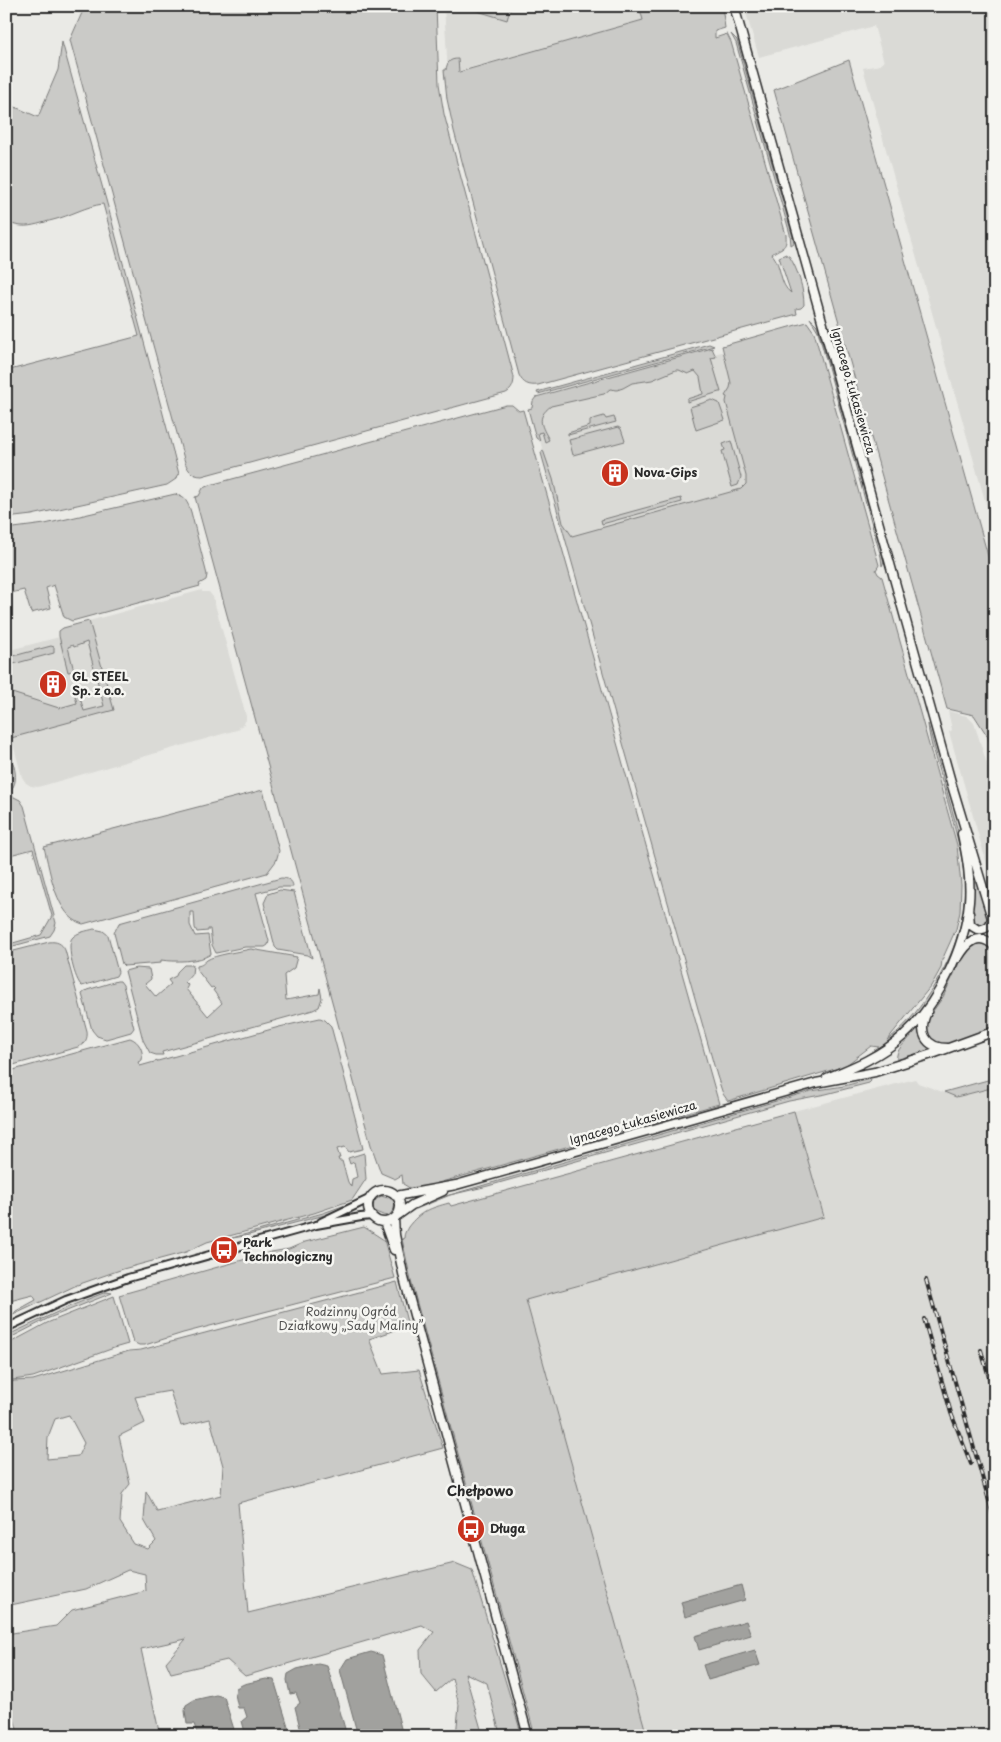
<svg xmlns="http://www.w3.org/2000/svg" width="1001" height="1742" font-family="'Playpen Sans',sans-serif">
  <rect width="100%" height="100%" fill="#eaeae6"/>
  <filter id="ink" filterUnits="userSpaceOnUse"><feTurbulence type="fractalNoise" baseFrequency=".02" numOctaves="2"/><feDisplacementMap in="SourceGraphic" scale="10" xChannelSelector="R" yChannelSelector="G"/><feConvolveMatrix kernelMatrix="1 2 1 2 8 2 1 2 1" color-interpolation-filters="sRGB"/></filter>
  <g filter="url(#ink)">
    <path fill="#dadad6" d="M 444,6 L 695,6 L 448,74 Z
      M 744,6 L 995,6 L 995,536 L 863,68 L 880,65 L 884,62 L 874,26 L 759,57 Z
      M 736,348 L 774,481 L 568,539 L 534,420 L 543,401 Z
      M 202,590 L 202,592 L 209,592 L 213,597 L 246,716 L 246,720 L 243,725 L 239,727 L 240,729 L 38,787 L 31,786 L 26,783 L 22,777 L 6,718 L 6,651 L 90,629 L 89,621 Z
      M 948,711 L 967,716 L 974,723 L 995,789 L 995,899 L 989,872 L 949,732 L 952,730 Z
      M 915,1079 L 918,1083 L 956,1097 L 995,1087 L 995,1736 L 647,1736 L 526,1300 L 824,1217 L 794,1111 Z"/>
    <path fill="#cacac7" stroke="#7a7a79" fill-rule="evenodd" d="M 85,6 L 436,6 L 439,84 L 444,114 L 514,377 C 514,384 512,390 506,393 L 202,476 C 191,476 187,469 184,459 L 70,40 Z
      M 461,6 L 511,6 L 507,20 Z
      M 639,6 L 722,6 L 725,28 L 715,31 L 715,38 L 727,34 L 731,42 L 786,235 C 787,250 782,246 772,254 C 782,265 779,285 791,293 L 779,257 L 786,254 L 787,256 L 789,256 C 798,269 804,290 804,305 L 801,308 L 796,309 L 797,314 L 538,385 C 529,386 523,384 519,375 L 454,131 L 447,99 L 444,70 L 446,70 C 447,62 450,59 458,59 L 459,72 L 643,20 Z
      M 731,34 L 737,40 L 793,237 L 794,243 L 791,245 L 790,234 L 736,43 Z
      M 62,42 L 111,218 L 179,474 L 176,479 L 167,485 L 32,515 L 6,518 L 6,371 L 139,336 L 103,204 C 86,206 70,216 53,220 C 44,222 31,227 22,226 C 16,226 12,223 6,224 L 6,103 L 38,117 L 58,70 Z
      M 849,60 L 995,581 L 995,762 L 988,737 L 974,715 L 947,709 L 774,90 Z
      M 810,318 L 817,325 L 883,557 L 884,561 L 882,566 L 881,557 L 818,331 Z
      M 807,322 L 814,332 L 879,565 L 876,570 L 878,574 L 882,577 L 957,845 L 961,885 L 960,912 L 956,929 L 942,960 L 941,968 L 931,986 L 887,1040 C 904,1028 917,1012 928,995 C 961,946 973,900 958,841 C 952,816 945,792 938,768 C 934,754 929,738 928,724 L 961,842 C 972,899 964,946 931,995 C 924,1005 918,1014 910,1022 C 896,1036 881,1047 865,1058 L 865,1056 L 879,1047 L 871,1046 L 845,1066 L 728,1101 L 723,1094 L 717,1076 L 541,453 L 543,450 L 553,479 L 563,523 L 572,536 L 741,489 L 746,484 L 746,476 L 726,402 L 727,397 L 725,396 L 730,388 L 731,383 L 722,346 Z
      M 709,344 L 714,346 L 538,394 L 537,392 Z
      M 712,348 L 716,357 L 711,358 L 721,392 L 719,392 L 687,402 L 687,399 L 703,394 L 700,377 L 695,371 L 688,374 L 679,370 L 676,370 L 652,380 L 632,383 L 623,388 L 617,390 L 610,389 L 604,394 L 551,406 C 535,418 542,426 549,440 L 545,442 L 542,432 L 538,433 L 540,441 L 536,438 L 528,409 L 532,408 L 533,401 L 536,397 Z
      M 712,400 L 719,403 L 725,420 L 696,430 L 690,407 Z
      M 506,405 L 512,405 L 519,411 L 523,410 L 719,1104 L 413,1190 L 403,1184 L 402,1175 L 395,1179 L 381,1173 L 371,1145 L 195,497 L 199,496 L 203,488 L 210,485 Z
      M 604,416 L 606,419 L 614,417 L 616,422 L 568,435 L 568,433 L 590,426 L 590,420 Z
      M 618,427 L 621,429 L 625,441 L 573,455 L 569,440 Z
      M 731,441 L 741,477 L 738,485 L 732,487 L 722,451 L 725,450 L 723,444 Z
      M 175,494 C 185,496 188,503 191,512 L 207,575 L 206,580 L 199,584 L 200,586 L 72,621 L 64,617 L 54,585 L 46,588 L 51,608 L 31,613 L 24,590 L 6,594 L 6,529 L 45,524 Z
      M 681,498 L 682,502 L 602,524 L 601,520 Z
      M 89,621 L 114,710 L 11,738 L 6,720 L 6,675 L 12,693 L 59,708 L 77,703 L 73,689 L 77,688 L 84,711 L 104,706 L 87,642 L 74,647 L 73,645 L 68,647 L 74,671 L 68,672 L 59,636 L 59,631 L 63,628 Z
      M 51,646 L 54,647 L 54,653 L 6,666 L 6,658 Z
      M 6,742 C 10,756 25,784 6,793 Z
      M 263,790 L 279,851 L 276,861 L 267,873 L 83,924 C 56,917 50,871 44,847 Z
      M 14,797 L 20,800 L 24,806 L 56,923 L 54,930 L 50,936 L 6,948 L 6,945 L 41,935 L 52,916 L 33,849 L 6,856 L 6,798 Z
      M 965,836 L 989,919 L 987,923 C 980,927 977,926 972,921 L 974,875 Z
      M 281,878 C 287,878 293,880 293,887 L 279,887 L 256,893 L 269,941 L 268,945 L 265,947 L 245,947 L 216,953 L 212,945 L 210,929 L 208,929 L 208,931 L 197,932 L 195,928 L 194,912 L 190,912 L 190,925 L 195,936 L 208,935 L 211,954 C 200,962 174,962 161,960 L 161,963 L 124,966 L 122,964 L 114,933 L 119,923 Z
      M 280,890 L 294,892 L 312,958 L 307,955 L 278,950 L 275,947 L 264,903 L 268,894 Z
      M 94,929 L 103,931 L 108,935 L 118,972 L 116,976 L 82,986 C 75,981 66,946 72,938 C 77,932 87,931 94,929 Z
      M 49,942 C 56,941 62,943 65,950 L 87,1031 C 88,1039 85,1044 78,1047 L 6,1067 L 6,953 Z
      M 977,942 C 984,942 991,944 995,951 L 995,1026 L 946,1046 L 933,1041 L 926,1030 L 928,1018 L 943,997 L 960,961 L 970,947 Z
      M 251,949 L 297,957 L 294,968 L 284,975 L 286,1000 L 319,994 L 320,988 L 322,998 L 319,1007 L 313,1010 L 162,1052 L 163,1055 L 156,1055 L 150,1053 L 143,1040 L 125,971 L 136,968 L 149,969 L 151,979 L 145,984 L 156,997 L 171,984 L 168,980 L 176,976 L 177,972 L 184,965 L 193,965 L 192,974 L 185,982 L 188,985 L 186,989 L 208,1016 L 222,1003 L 213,990 L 215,989 L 213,987 L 211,988 L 197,970 L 197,966 C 203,965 203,963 207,960 C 214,955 242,951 251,949 Z
      M 117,981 L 120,981 L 123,985 L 134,1028 L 131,1032 L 106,1039 L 97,1036 L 92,1030 L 82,994 L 87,990 Z
      M 320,1018 L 325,1020 L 331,1026 L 361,1140 L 363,1149 L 349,1152 L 345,1147 L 337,1149 L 340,1158 L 338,1158 L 339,1161 L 342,1161 L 348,1182 L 351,1187 L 352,1179 L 357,1177 L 354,1162 L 350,1164 L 348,1158 L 364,1153 L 366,1179 L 352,1200 L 314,1213 L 207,1242 L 186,1252 L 123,1269 L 77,1285 L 13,1315 L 16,1311 L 36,1300 L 33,1295 L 6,1302 L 6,1072 L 130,1038 C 139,1041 144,1051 142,1060 L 138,1062 L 140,1066 L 279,1027 Z
      M 919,1024 L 926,1043 L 933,1049 L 897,1060 C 895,1049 905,1044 912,1035 C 914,1032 916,1028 919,1024 Z
      M 995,1078 L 995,1087 L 960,1096 L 956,1097 L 944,1092 Z
      M 870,1079 L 871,1081 L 869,1083 L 826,1094 L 789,1101 L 488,1186 L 450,1195 L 416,1209 L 415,1206 L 446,1196 L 811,1091 L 844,1086 Z
      M 794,1111 L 824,1217 L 526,1300 L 647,1736 L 535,1736 L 411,1281 L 402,1239 L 404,1238 C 404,1233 406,1231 408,1227 C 420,1211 431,1208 449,1203 L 451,1206 Z
      M 381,1196 L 395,1200 L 394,1209 L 389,1216 L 383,1215 L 373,1211 L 374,1201 Z
      M 351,1203 L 352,1205 L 325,1215 L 245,1236 L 232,1238 L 323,1213 Z
      M 364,1227 L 384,1240 L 395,1278 L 183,1333 L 145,1345 L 139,1345 L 133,1342 L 119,1295 L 271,1252 L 289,1249 L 305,1242 Z
      M 397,1282 L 408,1326 L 369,1339 L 383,1374 L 419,1370 L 443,1448 L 238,1503 L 248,1613 L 455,1563 L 472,1570 L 522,1736 L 505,1736 L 499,1730 L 487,1683 L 465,1673 L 483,1736 L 456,1736 L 459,1705 L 452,1678 L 436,1692 L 421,1674 L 420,1650 L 434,1632 L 422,1625 L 245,1676 L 227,1660 L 171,1673 L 166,1662 L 186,1639 L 141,1649 L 160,1736 L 19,1736 L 13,1715 L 6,1716 L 6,1634 L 56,1626 L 72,1610 L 146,1591 L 145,1574 L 128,1570 L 86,1589 L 6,1606 L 6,1384 L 14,1381 L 33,1380 L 129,1351 L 141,1350 ZM 170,1391 L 181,1426 L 210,1419 L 223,1466 L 221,1495 L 157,1511 L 146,1491 L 144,1520 L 156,1541 L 148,1549 L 134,1544 L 120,1522 L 122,1494 L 130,1484 L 119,1436 L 145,1423 L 135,1397 ZM 69,1415 L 84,1443 L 78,1456 L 47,1459 L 48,1437 L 55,1419 Z
      M 106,1292 L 112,1293 L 49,1318 L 6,1340 L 6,1336 L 68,1307 Z
      M 114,1296 L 128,1344 L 114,1348 L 33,1377 L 6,1381 L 6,1345 L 47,1323 Z"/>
    <path fill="#a1a19e" stroke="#727270" d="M 741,1585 L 745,1600 L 685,1617 L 681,1602 Z
      M 746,1621 L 751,1635 L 699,1650 L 695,1636 Z
      M 755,1650 L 760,1665 L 708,1680 L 703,1665 Z
      M 371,1652 L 382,1655 L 403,1736 L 358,1736 L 340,1670 L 347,1659 Z
      M 318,1664 L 327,1666 L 329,1672 L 347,1736 L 302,1736 L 295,1707 L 300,1703 L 296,1693 L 290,1694 L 287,1680 L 288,1674 L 297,1669 Z
      M 266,1679 L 274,1680 L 291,1736 L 246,1736 L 242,1721 L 247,1717 L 244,1708 L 238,1708 L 235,1694 L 236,1688 L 244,1684 Z
      M 216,1695 L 224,1697 L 236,1736 L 194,1736 L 197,1733 L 194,1724 L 187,1724 L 185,1711 L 186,1705 L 194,1700 Z"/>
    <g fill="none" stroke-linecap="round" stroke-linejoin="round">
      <defs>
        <path id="minor" d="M 321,1222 L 371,1198
          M 6,1328 L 66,1300 L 128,1278 L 316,1225 L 361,1217 L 372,1216"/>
        <path id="major" d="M 734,6 L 951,782 L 995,928
          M 969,913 L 970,924 C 977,931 982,931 990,925 L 992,918
          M 958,958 C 967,943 979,930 995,947
          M 927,1012 C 918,1031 924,1048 948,1048
          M 827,1078 C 854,1067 881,1056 903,1036 C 938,1005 965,948 969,902 C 971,879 967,857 962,834
          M368 1206a16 16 0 1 1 32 0a16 16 0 1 1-32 0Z
          M 396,1196 L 456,1185 L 816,1083 L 875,1072 L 935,1053 L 995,1031
          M 398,1215 L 412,1205 L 443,1191
          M 394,1219 L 395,1235 L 404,1278 L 528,1736
          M 384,1222 L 394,1250"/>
      </defs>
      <use href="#minor" stroke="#2b2b2b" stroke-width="10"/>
      <use href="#major" stroke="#2b2b2b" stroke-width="11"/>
      <use href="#minor" stroke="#f6f6f2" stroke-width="6"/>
      <use href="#major" stroke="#f6f6f2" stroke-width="8"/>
      <defs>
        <path id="rail" d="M 926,1280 L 995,1522
          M 924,1319 L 951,1413 L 971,1464
          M 981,1350 L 995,1398"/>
      </defs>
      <use href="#rail" stroke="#2b2b2b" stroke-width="4"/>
      <use href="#rail" stroke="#f6f6f2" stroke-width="2" stroke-dasharray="5.5" stroke-linecap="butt"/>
    </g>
  </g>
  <defs>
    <symbol id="building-disc" viewBox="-11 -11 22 22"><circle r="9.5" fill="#c8321e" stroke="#f6f6f2"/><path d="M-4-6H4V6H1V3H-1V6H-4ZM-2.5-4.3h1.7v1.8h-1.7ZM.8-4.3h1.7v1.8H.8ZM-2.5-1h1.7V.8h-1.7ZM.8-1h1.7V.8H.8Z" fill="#fff"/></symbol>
    <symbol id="bus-disc" viewBox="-11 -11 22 22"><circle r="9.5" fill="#c8321e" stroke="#f6f6f2"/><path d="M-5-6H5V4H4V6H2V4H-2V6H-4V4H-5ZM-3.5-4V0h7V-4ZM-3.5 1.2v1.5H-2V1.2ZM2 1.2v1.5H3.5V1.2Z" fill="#fff"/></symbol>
  </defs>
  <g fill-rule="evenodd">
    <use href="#building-disc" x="599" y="457" width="32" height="32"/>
    <use href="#building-disc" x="37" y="668" width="32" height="32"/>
    <use href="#bus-disc" x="208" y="1234" width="32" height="32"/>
    <use href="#bus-disc" x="455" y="1513" width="32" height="32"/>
  </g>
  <g text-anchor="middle" stroke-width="5" stroke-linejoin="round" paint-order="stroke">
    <g font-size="12" fill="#2b2b2b" stroke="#f6f6f2">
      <text transform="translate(853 391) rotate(74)" y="4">Ignacego Łukasiewicza</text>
      <text transform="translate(633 1123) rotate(-16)" y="4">Ignacego Łukasiewicza</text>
    </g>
    <g font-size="12" font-weight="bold" fill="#2b2b2b" stroke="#f6f6f2" text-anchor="start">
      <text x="634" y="477">Nova-Gips</text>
      <text x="72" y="681">GL STEEL<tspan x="72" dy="14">Sp. z o.o.</tspan></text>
      <text x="243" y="1247">Park<tspan x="243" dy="14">Technologiczny</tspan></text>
      <text x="490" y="1533">Długa</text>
    </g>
    <g font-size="12" fill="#535352" stroke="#f6f6f2">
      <text x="351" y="1316">Rodzinny Ogród<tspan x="351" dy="14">Działkowy „Sady Maliny”</tspan></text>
    </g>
    <g font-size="14" font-weight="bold" fill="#2b2b2b" stroke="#f6f6f2">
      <text x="480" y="1496">Chełpowo</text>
    </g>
  </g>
  <rect width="1001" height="1742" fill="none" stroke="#f6f6f2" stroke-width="25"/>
  <rect x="12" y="12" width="976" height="1717" fill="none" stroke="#2b2b2b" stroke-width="2" filter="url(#ink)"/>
</svg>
